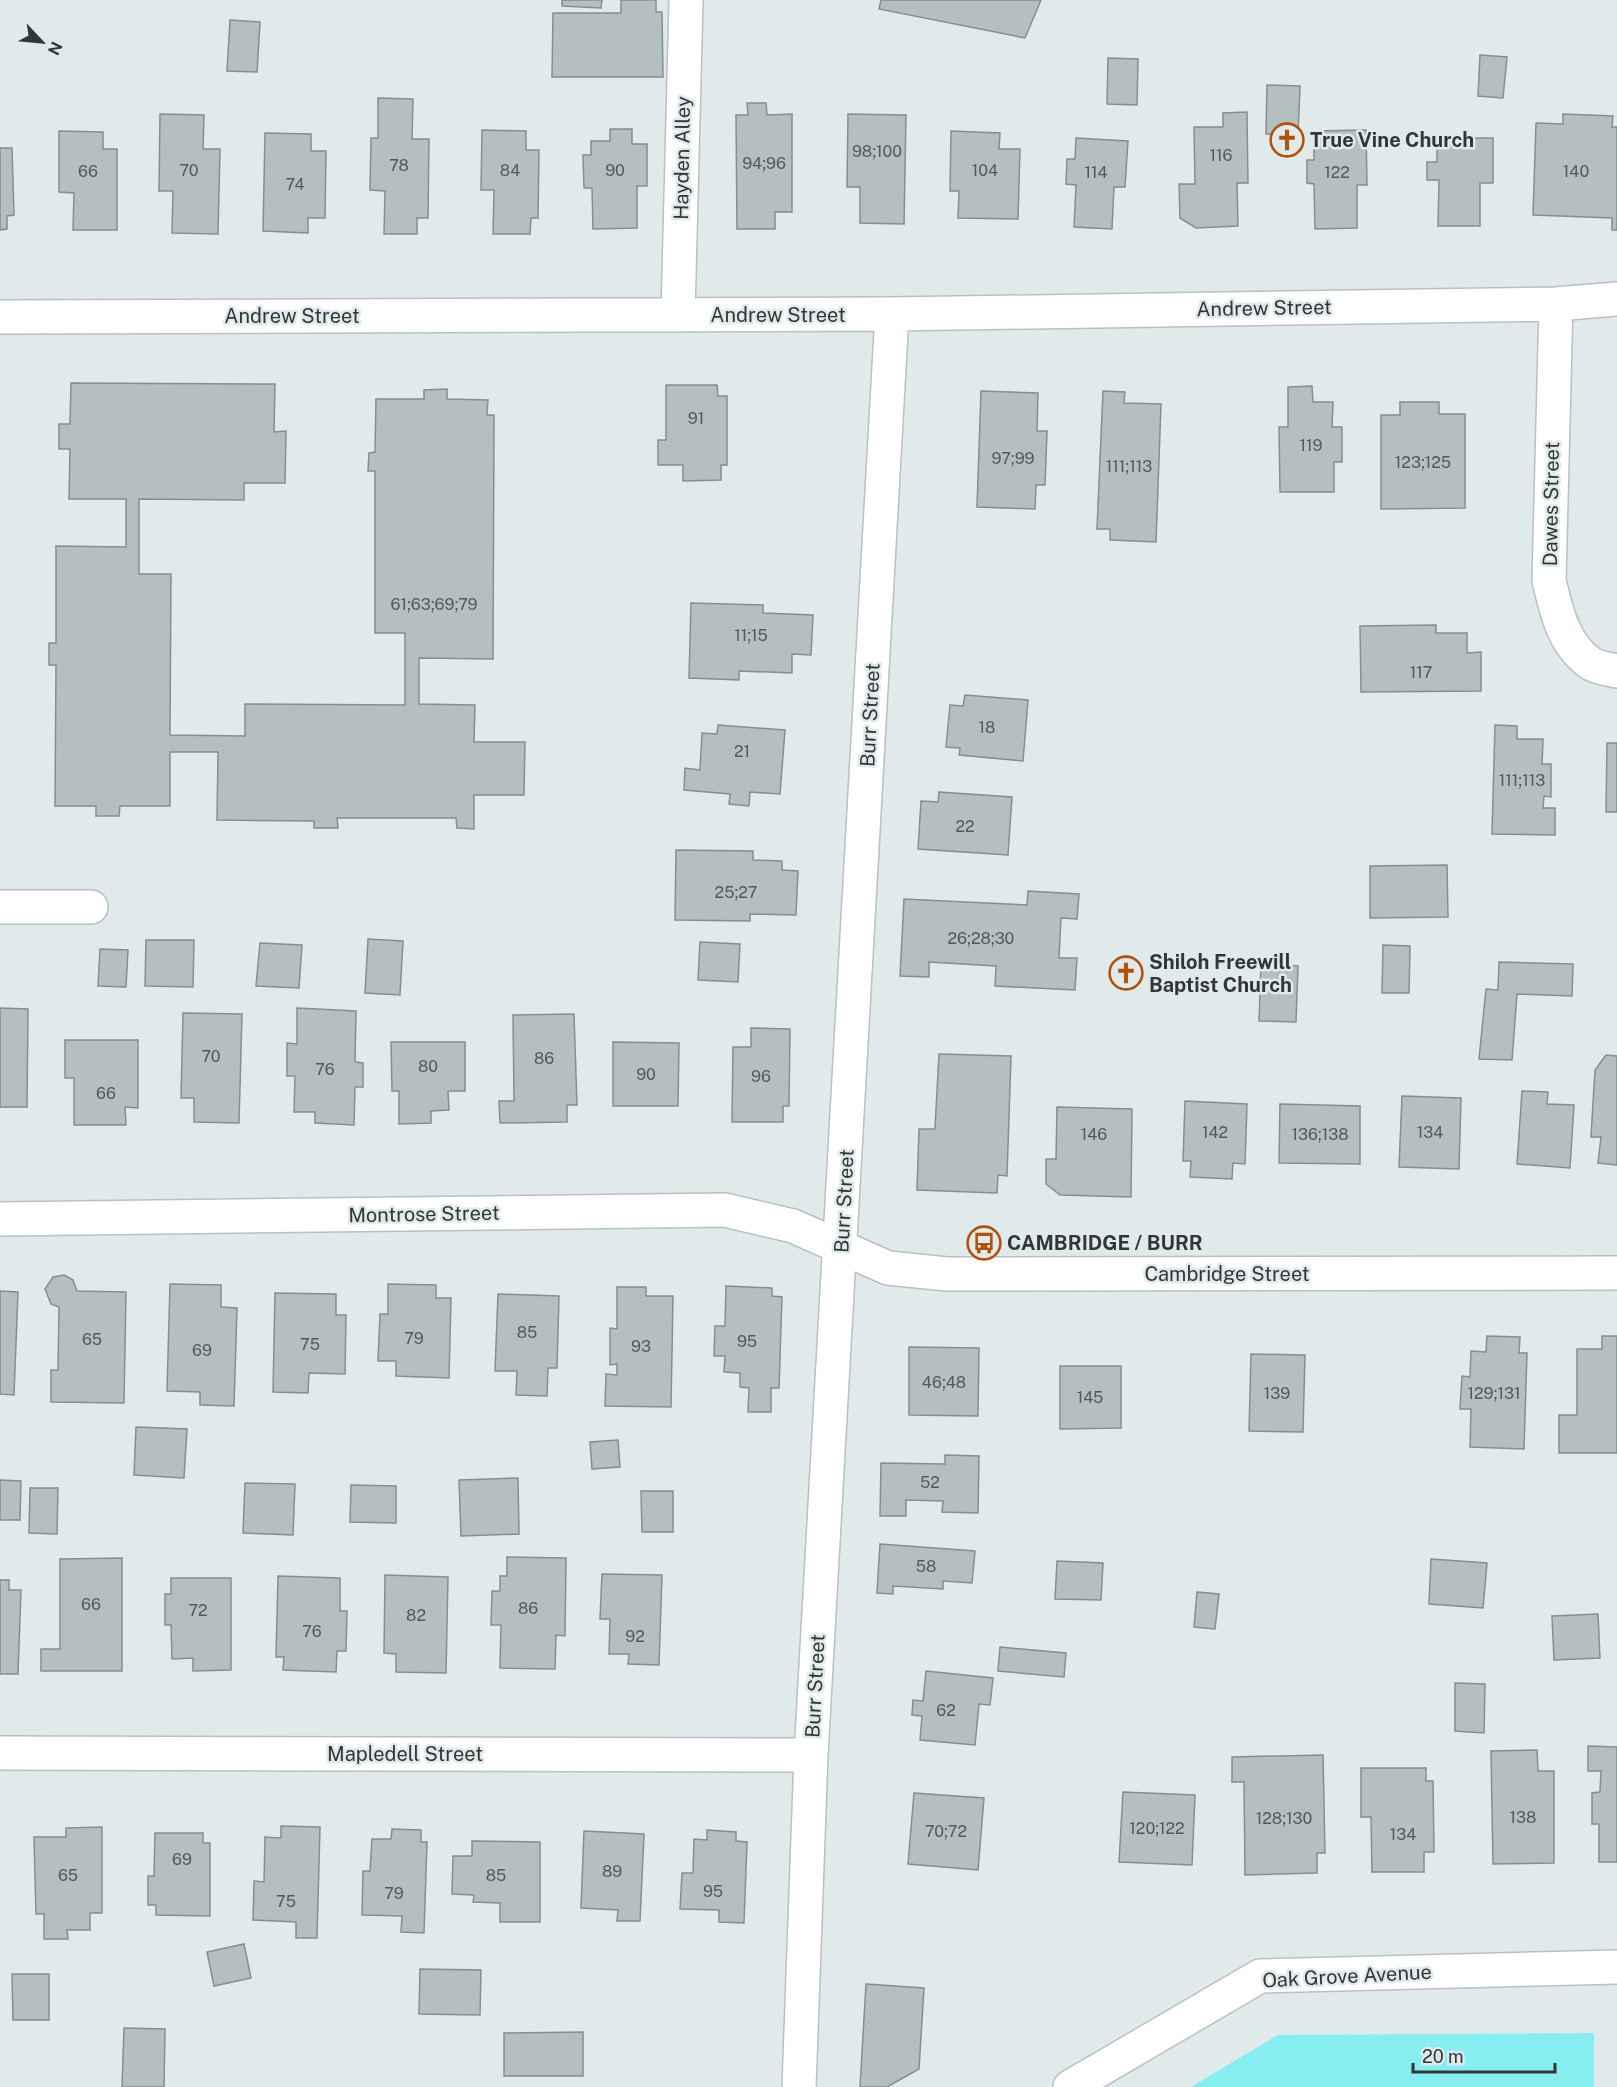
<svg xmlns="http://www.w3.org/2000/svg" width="1617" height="2087" font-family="'Public Sans',sans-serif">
  <rect width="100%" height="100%" fill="#e0eaeb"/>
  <path fill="#86edf1" d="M 1594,2033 L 1594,2087 L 1191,2087 L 1278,2035 Z"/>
  <path fill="#b5bfc0" stroke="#848f8f" stroke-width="1.5" d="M 562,0 L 602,0 L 601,8 L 562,6 Z
    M 621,0 L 656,0 L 656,12 L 662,12 L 663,77 L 552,77 L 553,13 L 621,13 Z
    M 881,0 L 1041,0 L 1025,38 L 879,9 Z
    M 230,20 L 260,22 L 257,72 L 227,71 Z
    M 1480,55 L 1507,57 L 1503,98 L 1478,96 Z
    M 1108,58 L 1138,59 L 1137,105 L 1107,104 Z
    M 1267,85 L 1300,86 L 1298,135 L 1266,134 Z
    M 378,98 L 413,99 L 412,139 L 429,139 L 428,218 L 417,218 L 417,234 L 384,234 L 385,191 L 370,190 L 371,138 L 378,138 Z
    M 747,103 L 766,103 L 767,115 L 792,114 L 792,212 L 775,212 L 775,229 L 737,229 L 736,115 L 748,115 Z
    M 1247,112 L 1248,183 L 1237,183 L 1238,226 L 1196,228 L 1180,218 L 1179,184 L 1195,184 L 1194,127 L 1223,127 L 1223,113 Z
    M 160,114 L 204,115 L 203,149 L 220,149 L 218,234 L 172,233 L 173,191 L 159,191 Z
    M 848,114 L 906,115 L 904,224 L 860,223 L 860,187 L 847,187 Z
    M 1563,114 L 1613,116 L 1612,127 L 1617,127 L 1617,230 L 1612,230 L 1612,218 L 1533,215 L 1536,123 L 1563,124 Z
    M 610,129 L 632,129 L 632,144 L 647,144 L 647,186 L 637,186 L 637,228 L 593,229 L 592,188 L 584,188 L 583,155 L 591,155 L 591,141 L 610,141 Z
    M 482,130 L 526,131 L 526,150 L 539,150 L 538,218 L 531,218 L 530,234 L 493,234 L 494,190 L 481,190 Z
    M 1366,130 L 1367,185 L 1357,185 L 1357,228 L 1315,229 L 1314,184 L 1307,183 L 1307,160 L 1314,160 L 1314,131 Z
    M 59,131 L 103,132 L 103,149 L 117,149 L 117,230 L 73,230 L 74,193 L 59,192 Z
    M 951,131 L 1000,133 L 999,149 L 1020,149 L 1018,219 L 958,218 L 959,191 L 950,191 Z
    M 265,133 L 311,134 L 311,151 L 326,151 L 325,218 L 308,218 L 308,233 L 263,231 Z
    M 1076,138 L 1128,141 L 1125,187 L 1114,187 L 1112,229 L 1074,227 L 1076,185 L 1066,184 L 1067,159 L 1075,159 Z
    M 1437,138 L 1493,138 L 1493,183 L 1480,183 L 1480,226 L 1438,226 L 1439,180 L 1427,180 L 1427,162 L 1437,162 Z
    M 0,148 L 12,148 L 14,215 L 7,216 L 7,229 L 0,230 Z
    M 71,383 L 275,384 L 274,432 L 286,431 L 285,483 L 244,483 L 244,500 L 139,499 L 139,574 L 171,574 L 170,735 L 245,736 L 245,704 L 405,705 L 405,633 L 375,633 L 375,471 L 368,471 L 369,453 L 375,452 L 376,399 L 424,399 L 424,390 L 447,389 L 447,399 L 488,400 L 487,415 L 494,415 L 493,659 L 419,658 L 419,704 L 475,705 L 474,742 L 525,742 L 524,795 L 474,795 L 474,829 L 457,828 L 456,818 L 337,818 L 338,828 L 314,828 L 314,821 L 217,820 L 218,752 L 170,752 L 170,806 L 120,806 L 119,816 L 96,816 L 96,806 L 55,806 L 56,665 L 49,665 L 49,643 L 56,643 L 56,546 L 126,547 L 126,499 L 69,499 L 70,449 L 59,449 L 59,424 L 70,424 Z
    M 666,385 L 717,385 L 718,396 L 727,396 L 727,465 L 721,465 L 721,480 L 683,481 L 683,465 L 658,465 L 658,440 L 666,440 Z
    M 1312,386 L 1313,402 L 1333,402 L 1332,427 L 1342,427 L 1342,462 L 1334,462 L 1334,492 L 1280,492 L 1279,427 L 1288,427 L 1288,387 Z
    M 981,391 L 1038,393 L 1037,431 L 1047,431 L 1045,485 L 1036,485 L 1035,509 L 977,507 Z
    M 1103,391 L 1125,392 L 1124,403 L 1161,404 L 1156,542 L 1110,540 L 1110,529 L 1097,529 Z
    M 1400,402 L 1439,402 L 1439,414 L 1465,414 L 1465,508 L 1381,509 L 1381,415 L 1400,415 Z
    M 691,603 L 763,605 L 763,613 L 813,615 L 811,655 L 792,654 L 792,673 L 739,671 L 739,680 L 689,678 Z
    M 1436,625 L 1436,633 L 1467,633 L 1467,653 L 1481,652 L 1481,691 L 1361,692 L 1360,626 Z
    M 965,695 L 1028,700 L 1023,761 L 959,755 L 960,748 L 946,747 L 950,705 L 963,706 Z
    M 718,725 L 785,730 L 780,794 L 750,792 L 749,806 L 729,804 L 730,794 L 684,790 L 685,768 L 700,770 L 702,733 L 717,734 Z
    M 1495,725 L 1517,726 L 1517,739 L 1543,739 L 1542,764 L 1551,764 L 1551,797 L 1544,796 L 1543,808 L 1555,808 L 1555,835 L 1492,834 Z
    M 1607,743 L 1617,743 L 1617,812 L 1606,812 Z
    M 939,792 L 1012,797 L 1008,855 L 918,849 L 921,801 L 938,802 Z
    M 676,850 L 753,851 L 753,860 L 782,861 L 782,870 L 798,871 L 796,915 L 750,914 L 750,921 L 675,920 Z
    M 1447,865 L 1448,917 L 1370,918 L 1370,866 Z
    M 1028,891 L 1079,894 L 1077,919 L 1061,918 L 1059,958 L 1077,958 L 1075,990 L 995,986 L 996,966 L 929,962 L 929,977 L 900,976 L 904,899 L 1027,905 Z
    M 368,939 L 403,941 L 400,995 L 365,993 Z
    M 146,940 L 194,940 L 193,987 L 145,986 Z
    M 700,942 L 740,944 L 738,982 L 698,980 Z
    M 260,943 L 302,945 L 299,988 L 256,986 Z
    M 1383,945 L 1410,946 L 1409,993 L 1382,993 Z
    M 100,949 L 128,950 L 126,987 L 98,986 Z
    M 1499,962 L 1573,964 L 1572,996 L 1517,994 L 1512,1060 L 1479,1059 L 1486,989 L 1498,990 Z
    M 1261,964 L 1298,966 L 1296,1022 L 1259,1021 Z
    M 0,1008 L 28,1009 L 27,1107 L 0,1107 Z
    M 297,1008 L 356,1011 L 355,1062 L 363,1063 L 363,1087 L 355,1087 L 354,1125 L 315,1123 L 315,1112 L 294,1112 L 295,1076 L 287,1076 L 287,1043 L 297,1044 Z
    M 183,1013 L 242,1014 L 239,1123 L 194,1122 L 194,1098 L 181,1098 Z
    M 574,1014 L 577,1105 L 567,1105 L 567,1122 L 500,1123 L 499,1101 L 514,1101 L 513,1015 Z
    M 751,1028 L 790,1029 L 789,1106 L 783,1106 L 783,1122 L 732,1122 L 733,1047 L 751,1047 Z
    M 65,1040 L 138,1040 L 138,1108 L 125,1107 L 126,1125 L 74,1125 L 74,1078 L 65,1078 Z
    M 391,1042 L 465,1042 L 465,1091 L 448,1091 L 449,1110 L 431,1111 L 431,1123 L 399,1124 L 399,1091 L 392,1091 Z
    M 613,1042 L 679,1043 L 678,1106 L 613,1106 Z
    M 939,1054 L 1011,1056 L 1007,1176 L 998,1175 L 997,1193 L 917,1190 L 919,1129 L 935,1129 Z
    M 1606,1055 L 1617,1056 L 1617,1165 L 1598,1163 L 1601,1137 L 1591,1137 L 1595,1070 Z
    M 1522,1091 L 1548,1092 L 1547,1104 L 1574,1105 L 1570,1168 L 1517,1164 Z
    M 1402,1096 L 1461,1098 L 1459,1169 L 1399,1167 Z
    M 1185,1101 L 1247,1104 L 1245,1164 L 1233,1163 L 1232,1179 L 1190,1177 L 1191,1161 L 1183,1161 Z
    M 1280,1104 L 1360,1106 L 1360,1164 L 1279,1163 Z
    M 1057,1107 L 1132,1109 L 1131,1197 L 1060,1195 L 1046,1184 L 1046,1159 L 1056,1159 Z
    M 64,1275 L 73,1280 L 77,1291 L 126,1292 L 124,1403 L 51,1402 L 51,1370 L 58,1370 L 59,1307 L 51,1304 L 45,1289 L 53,1277 Z
    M 170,1284 L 221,1285 L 221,1307 L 237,1308 L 234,1406 L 200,1405 L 200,1392 L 167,1391 Z
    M 388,1284 L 436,1285 L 436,1298 L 451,1298 L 449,1378 L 396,1376 L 396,1361 L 378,1361 L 380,1314 L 388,1314 Z
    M 726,1286 L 772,1288 L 772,1296 L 782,1297 L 779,1388 L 771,1388 L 771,1412 L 748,1412 L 749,1388 L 740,1387 L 740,1373 L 724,1372 L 725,1356 L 714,1356 L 715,1326 L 725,1326 Z
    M 617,1287 L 646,1287 L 646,1296 L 673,1296 L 671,1407 L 605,1406 L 606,1374 L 617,1375 L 617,1364 L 610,1365 L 610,1328 L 617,1329 Z
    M 0,1291 L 18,1292 L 14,1395 L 0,1394 Z
    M 275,1293 L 336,1294 L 336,1315 L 346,1315 L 345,1374 L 309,1373 L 308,1393 L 273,1392 Z
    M 498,1294 L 559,1296 L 557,1368 L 548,1368 L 547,1396 L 516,1395 L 517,1371 L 495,1371 Z
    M 1487,1336 L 1520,1337 L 1519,1353 L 1527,1353 L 1524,1449 L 1470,1447 L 1471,1409 L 1460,1409 L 1462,1376 L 1470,1377 L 1471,1351 L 1486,1352 Z
    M 1602,1336 L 1617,1336 L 1617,1453 L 1559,1453 L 1559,1415 L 1577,1415 L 1577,1349 L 1602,1349 Z
    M 909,1347 L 979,1348 L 978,1416 L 909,1415 Z
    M 1251,1354 L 1305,1355 L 1303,1432 L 1249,1431 Z
    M 1060,1366 L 1121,1366 L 1121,1428 L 1060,1429 Z
    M 136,1427 L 187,1429 L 184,1478 L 134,1475 Z
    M 618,1440 L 620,1467 L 592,1469 L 590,1442 Z
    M 945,1455 L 979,1456 L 978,1513 L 942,1512 L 943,1501 L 906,1500 L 906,1516 L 880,1516 L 881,1463 L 945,1464 Z
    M 518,1478 L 519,1534 L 461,1536 L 459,1480 Z
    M 0,1480 L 21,1481 L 20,1520 L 0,1520 Z
    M 245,1483 L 295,1484 L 293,1535 L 243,1533 Z
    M 351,1485 L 396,1486 L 396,1523 L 350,1522 Z
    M 30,1488 L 58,1488 L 57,1534 L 29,1533 Z
    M 641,1491 L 673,1491 L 673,1532 L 642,1532 Z
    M 880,1544 L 975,1551 L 972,1583 L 943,1581 L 943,1589 L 893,1586 L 893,1594 L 877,1593 Z
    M 507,1557 L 566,1558 L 565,1636 L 556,1635 L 555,1669 L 500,1668 L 501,1625 L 491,1625 L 492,1591 L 500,1591 L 500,1576 L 507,1576 Z
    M 122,1558 L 122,1671 L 41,1671 L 41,1649 L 60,1649 L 60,1559 Z
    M 1431,1559 L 1487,1563 L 1483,1608 L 1429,1604 Z
    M 1057,1561 L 1103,1563 L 1101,1600 L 1055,1599 Z
    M 602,1574 L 662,1575 L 659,1665 L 628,1664 L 629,1654 L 609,1654 L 610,1619 L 600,1619 Z
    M 385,1575 L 448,1577 L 446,1673 L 396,1672 L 396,1654 L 384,1653 Z
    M 278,1576 L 340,1578 L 340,1611 L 347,1611 L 346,1651 L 337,1651 L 336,1672 L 283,1670 L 284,1657 L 276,1657 Z
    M 171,1578 L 231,1578 L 231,1670 L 193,1671 L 193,1658 L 172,1659 L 171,1625 L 165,1625 L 165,1594 L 171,1594 Z
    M 0,1580 L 9,1580 L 9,1590 L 21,1590 L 18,1674 L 0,1674 Z
    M 1197,1592 L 1219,1594 L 1215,1629 L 1194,1627 Z
    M 1598,1614 L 1600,1658 L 1554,1660 L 1552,1616 Z
    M 1000,1647 L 1066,1653 L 1064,1677 L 998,1671 Z
    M 926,1671 L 993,1678 L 990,1705 L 979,1704 L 975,1745 L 920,1740 L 922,1716 L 912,1715 L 913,1700 L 923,1701 Z
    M 1455,1683 L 1485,1684 L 1484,1733 L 1455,1731 Z
    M 1588,1746 L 1617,1747 L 1617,1862 L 1599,1862 L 1599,1824 L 1592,1824 L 1592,1793 L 1600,1792 L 1601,1771 L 1588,1771 Z
    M 1537,1750 L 1538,1771 L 1554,1771 L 1554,1863 L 1493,1864 L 1491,1751 Z
    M 1323,1755 L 1325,1853 L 1317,1853 L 1317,1873 L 1245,1875 L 1244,1782 L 1232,1782 L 1232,1757 Z
    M 1361,1768 L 1426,1768 L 1426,1781 L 1433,1781 L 1434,1852 L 1424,1852 L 1424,1872 L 1372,1872 L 1371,1817 L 1361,1817 Z
    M 1123,1792 L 1195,1795 L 1192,1865 L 1119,1862 Z
    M 914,1793 L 984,1798 L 978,1870 L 908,1864 Z
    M 281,1826 L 320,1827 L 317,1938 L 296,1938 L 296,1922 L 253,1920 L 254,1881 L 264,1882 L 265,1837 L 281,1838 Z
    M 102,1827 L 102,1913 L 90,1913 L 90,1930 L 67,1930 L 68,1939 L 44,1939 L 44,1914 L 36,1914 L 34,1837 L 66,1837 L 66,1828 Z
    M 392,1829 L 421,1830 L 421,1842 L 427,1842 L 424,1933 L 401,1932 L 402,1916 L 362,1915 L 363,1871 L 370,1871 L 372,1839 L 391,1839 Z
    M 707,1830 L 736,1832 L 736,1841 L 747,1842 L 744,1923 L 719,1922 L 719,1910 L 680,1909 L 682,1873 L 693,1873 L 694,1839 L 707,1840 Z
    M 584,1831 L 644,1834 L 640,1921 L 617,1921 L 618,1910 L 581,1908 Z
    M 155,1833 L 203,1833 L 203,1843 L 210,1843 L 210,1916 L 156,1915 L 156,1905 L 148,1905 L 148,1876 L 154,1876 Z
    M 472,1841 L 540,1842 L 540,1922 L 500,1922 L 500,1903 L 473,1902 L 474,1895 L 452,1894 L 453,1856 L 472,1856 Z
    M 244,1944 L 251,1978 L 214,1986 L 207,1952 Z
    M 420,1969 L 481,1970 L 480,2015 L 419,2014 Z
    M 12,1974 L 49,1974 L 49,2020 L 13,2020 Z
    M 866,1984 L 924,1988 L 919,2069 L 887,2087 L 860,2087 Z
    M 124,2028 L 165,2029 L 164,2087 L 122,2087 Z
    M 583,2032 L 583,2076 L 504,2076 L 504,2033 Z"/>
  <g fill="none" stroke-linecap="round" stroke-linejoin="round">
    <defs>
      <path id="minor" d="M 1556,304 L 1549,580 C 1556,610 1563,644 1590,663 C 1597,668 1609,669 1617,671
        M 678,315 L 686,0
        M 0,317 L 892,314 L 1556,304 L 1617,299
        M 0,907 L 91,907
        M 0,1219 L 725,1210 L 793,1226 L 888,1268 L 947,1274 L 1617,1273
        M 0,1753 L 811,1755
        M 799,2087 L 811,1755 L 892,314
        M 1070,2087 L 1260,1976 L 1617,1967"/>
    </defs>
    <use href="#minor" stroke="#b7c1c2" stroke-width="36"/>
    <use href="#minor" stroke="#fff" stroke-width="33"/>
  </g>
  <defs>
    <symbol id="church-ring" viewBox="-11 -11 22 22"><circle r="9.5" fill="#e0eaeb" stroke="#b1510b" stroke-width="1.5"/><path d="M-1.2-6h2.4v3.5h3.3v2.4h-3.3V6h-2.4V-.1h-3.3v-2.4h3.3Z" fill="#b1510b"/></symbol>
    <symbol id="bus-ring" viewBox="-11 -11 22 22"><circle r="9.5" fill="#e0eaeb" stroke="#b1510b" stroke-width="1.5"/><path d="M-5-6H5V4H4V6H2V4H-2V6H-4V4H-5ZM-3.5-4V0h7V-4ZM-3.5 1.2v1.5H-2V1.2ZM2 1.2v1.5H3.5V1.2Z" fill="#b1510b"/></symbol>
  </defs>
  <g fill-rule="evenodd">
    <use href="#church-ring" x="1268" y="121" width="38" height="38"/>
    <use href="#church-ring" x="1107" y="954" width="38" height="38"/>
    <use href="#bus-ring" x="965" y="1224" width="38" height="38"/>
  </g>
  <g text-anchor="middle" stroke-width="5" stroke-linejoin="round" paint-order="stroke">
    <g font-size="16" fill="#535858">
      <text x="877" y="157">98;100</text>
      <text x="1221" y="161">116</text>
      <text x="764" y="169">94;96</text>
      <text x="399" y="171">78</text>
      <text x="189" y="176">70</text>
      <text x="510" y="176">84</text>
      <text x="615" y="176">90</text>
      <text x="985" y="176">104</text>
      <text x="88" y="177">66</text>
      <text x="1576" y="177">140</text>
      <text x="1096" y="178">114</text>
      <text x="1337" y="178">122</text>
      <text x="295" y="190">74</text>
      <text x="696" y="424">91</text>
      <text x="1311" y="451">119</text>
      <text x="1013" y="464">97;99</text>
      <text x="1423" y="468">123;125</text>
      <text x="1129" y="472">111;113</text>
      <text x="434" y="610">61;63;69;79</text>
      <text x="751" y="641">11;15</text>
      <text x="1421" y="678">117</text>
      <text x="987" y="733">18</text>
      <text x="742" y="757">21</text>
      <text x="1522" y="786">111;113</text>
      <text x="965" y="832">22</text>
      <text x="736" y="898">25;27</text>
      <text x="981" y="944">26;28;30</text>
      <text x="211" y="1062">70</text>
      <text x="544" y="1064">86</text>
      <text x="428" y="1072">80</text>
      <text x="325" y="1075">76</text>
      <text x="646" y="1080">90</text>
      <text x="761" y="1082">96</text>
      <text x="106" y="1099">66</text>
      <text x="1215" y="1138">142</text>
      <text x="1430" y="1138">134</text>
      <text x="1094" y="1140">146</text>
      <text x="1320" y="1140">136;138</text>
      <text x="527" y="1338">85</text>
      <text x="414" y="1344">79</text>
      <text x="92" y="1345">65</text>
      <text x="747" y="1347">95</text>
      <text x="310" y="1350">75</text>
      <text x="641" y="1352">93</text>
      <text x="202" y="1356">69</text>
      <text x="944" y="1388">46;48</text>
      <text x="1277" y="1399">139</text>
      <text x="1494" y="1399">129;131</text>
      <text x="1090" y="1403">145</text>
      <text x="930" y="1488">52</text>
      <text x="926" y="1572">58</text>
      <text x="91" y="1610">66</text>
      <text x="528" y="1614">86</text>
      <text x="198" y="1616">72</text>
      <text x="416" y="1621">82</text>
      <text x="312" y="1637">76</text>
      <text x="635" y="1642">92</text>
      <text x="946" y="1716">62</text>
      <text x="1523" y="1823">138</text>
      <text x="1284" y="1824">128;130</text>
      <text x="1157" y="1834">120;122</text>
      <text x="946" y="1837">70;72</text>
      <text x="1403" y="1840">134</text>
      <text x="182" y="1865">69</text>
      <text x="612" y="1877">89</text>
      <text x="68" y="1881">65</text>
      <text x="496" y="1881">85</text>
      <text x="713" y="1897">95</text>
      <text x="394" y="1899">79</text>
      <text x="286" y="1907">75</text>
    </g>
    <g font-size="20" font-weight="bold" fill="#323636" stroke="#e0eaeb" text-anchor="start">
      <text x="1310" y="147">True Vine Church</text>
      <text x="1149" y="969">Shiloh Freewill<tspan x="1149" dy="23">Baptist Church</tspan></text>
      <text x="1007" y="1250">CAMBRIDGE / BURR</text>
    </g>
    <g font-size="20" fill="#323636" stroke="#e0eaeb">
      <text transform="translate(682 158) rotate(-89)" y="7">Hayden Alley</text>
      <text transform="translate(1264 308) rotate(-1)" y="7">Andrew Street</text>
      <text x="778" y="322">Andrew Street</text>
      <text x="292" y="323">Andrew Street</text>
      <text transform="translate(1551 504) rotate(-89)" y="7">Dawes Street</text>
      <text transform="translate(870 715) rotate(-87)" y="7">Burr Street</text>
      <text transform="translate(844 1201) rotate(-87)" y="7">Burr Street</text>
      <text transform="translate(424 1214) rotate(-1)" y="7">Montrose Street</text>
      <text x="1227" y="1281">Cambridge Street</text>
      <text transform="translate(815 1686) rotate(-87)" y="7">Burr Street</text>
      <text x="405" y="1761">Mapledell Street</text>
      <text transform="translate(1347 1976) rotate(-3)" y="7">Oak Grove Avenue</text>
    </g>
  </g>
  <g transform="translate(42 42) rotate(116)" stroke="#e0eaeb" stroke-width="4.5" paint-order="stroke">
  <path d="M0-4.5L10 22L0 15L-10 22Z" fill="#323636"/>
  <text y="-9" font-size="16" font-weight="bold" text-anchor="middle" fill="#323636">N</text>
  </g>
  <path d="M1413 2063v9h142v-9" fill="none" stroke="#323636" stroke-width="3"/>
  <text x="1422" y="2063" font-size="18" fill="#323636" stroke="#e0eaeb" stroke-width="4.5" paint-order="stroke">20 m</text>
</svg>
